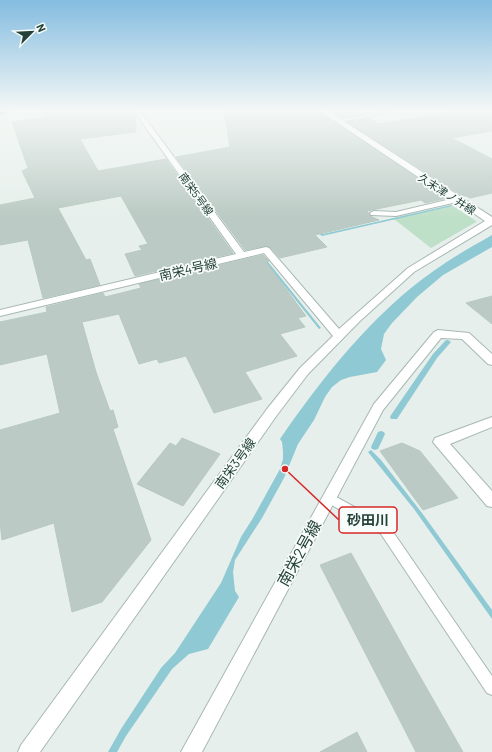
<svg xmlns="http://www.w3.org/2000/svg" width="492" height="752" font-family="Barlow,'Noto Sans JP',sans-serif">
  <rect width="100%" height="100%" fill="#e6efeb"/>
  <path fill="#bfe0c8" d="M 453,206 L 476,221 L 476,222 L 431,248 L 394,219 Z"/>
  <path fill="#8ec9d4" d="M 451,205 L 453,206 L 322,236 L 316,231 L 317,229 L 323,234 Z
    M 492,235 L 492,247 L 443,275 L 417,297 L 392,323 L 384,334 L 381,349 L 386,360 L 377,372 L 350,377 L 341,380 L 332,387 L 325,397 L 314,420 L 298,444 L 284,478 L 262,518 L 235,560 L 233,572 L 235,591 L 239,597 L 208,649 L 189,654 L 172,669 L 126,736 L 117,752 L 108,752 L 121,729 L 161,668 L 175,653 L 221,583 L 241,537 L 253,518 L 280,469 L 283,459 L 283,451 L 282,442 L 280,439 C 322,378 373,313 435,270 C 453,257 473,246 492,235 Z
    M 264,257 L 321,328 L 319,329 L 262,258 Z
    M 371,450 L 381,460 L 422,513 L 492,610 L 492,619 L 414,509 L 368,452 Z"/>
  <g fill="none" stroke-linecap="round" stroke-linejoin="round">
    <path fill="#8ec9d4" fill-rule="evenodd" d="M 446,340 L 448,340 L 451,342 L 437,358 L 397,419 L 391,419 L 390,417 L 391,415 L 433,354 Z
      M 381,431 L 384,432 L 385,434 L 378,449 L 375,450 L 372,449 L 371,447 L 378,432 Z"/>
  </g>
  <path fill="#bbcac4" stroke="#b8c9c2" d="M 43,111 L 133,111 L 135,115 L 136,132 L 80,139 L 98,171 L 166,159 L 233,253 L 135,276 L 125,254 L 142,250 L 139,246 L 148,244 L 121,196 L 58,208 L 86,260 L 90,259 L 100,285 L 43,298 L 28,240 L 0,245 L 0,205 L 35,198 L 22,171 L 28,168 L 12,122 L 46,117 Z
    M 224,111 L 319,111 L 447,198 L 425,203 L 421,200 L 367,211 L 370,216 L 379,220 L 315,235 L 327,247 L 280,258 L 270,247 L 266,246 L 245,250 L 176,157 L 230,147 Z
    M 331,111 L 358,111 L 362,114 L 342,118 Z
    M 459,111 L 492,111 L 492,131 L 452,138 L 492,159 L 492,193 L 470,198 L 466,196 L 463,196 L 347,122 L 369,118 L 379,124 Z
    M 263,255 L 269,261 L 266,262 L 306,316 L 298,318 L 305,327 L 280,334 L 297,356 L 245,372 L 262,399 L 214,413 L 186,356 L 159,363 L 157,359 L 139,364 L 119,314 L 82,322 L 96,372 L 110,411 L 113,410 L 118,427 L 113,429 L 151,540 L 102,602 L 72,612 L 54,523 L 2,540 L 0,522 L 0,430 L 60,413 L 47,354 L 0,365 L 0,322 L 47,312 L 46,307 L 103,293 L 105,297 L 141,288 L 139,284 Z
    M 492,296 L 492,324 L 466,303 Z
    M 182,438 L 220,454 L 183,506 L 137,484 L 170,443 L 176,446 Z
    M 402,443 L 420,451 L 458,498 L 423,510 L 380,451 Z
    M 351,553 L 410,659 L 463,752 L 416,752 L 320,565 Z
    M 357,732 L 367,752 L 320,752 Z"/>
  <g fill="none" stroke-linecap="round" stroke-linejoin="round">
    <defs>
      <path id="lane" d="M 386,111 L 392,112 L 338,122 L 336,121 Z
        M 329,493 L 389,526 L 492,676 L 492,695 L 487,693 L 381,534 L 325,501 L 323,498 L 325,495 Z"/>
      <path id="street" d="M 134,111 L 140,111 L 244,252 L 266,247 L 269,248 L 339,329 L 408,268 L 485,221 L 457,202 L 396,216 L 371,215 L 370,213 L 374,211 L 396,212 L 451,199 L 320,111 L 328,111 L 492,217 L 492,225 L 414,272 L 360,321 L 308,374 L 277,415 L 40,752 L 18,752 L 21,745 L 267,409 L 300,368 L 333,336 L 264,253 L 0,316 L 0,310 L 236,254 Z
        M 438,330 L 469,333 L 492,354 L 492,365 L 488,364 L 462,339 L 441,338 L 383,410 L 202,752 L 181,752 L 374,404 L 434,332 Z
        M 492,417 L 492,427 L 450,444 L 492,491 L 492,507 L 487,506 L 433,442 L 435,438 Z"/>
      <path id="highway" d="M 0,111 L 13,111 L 0,115 Z"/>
    </defs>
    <use href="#lane" stroke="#a8b8b2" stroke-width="2"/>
    <use href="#street" stroke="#a8b8b2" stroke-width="2"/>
    <use href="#highway" stroke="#c2cac8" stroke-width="2"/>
    <use href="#lane" fill="#fff" fill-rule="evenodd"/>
    <use href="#street" fill="#fff" fill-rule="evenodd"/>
    <use href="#highway" fill="#2f6f62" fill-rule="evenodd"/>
  </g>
  <linearGradient id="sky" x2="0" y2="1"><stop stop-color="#84bce0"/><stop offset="0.51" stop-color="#f4f8f6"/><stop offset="1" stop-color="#f4f8f6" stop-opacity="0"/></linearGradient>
  <rect width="492" height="217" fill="url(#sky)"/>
  <g text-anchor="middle" stroke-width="3.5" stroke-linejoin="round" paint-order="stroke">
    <g font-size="11" fill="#24423a" stroke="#f7fbf9">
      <text transform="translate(196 194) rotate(54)" y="4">南栄5号線</text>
      <text transform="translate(447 194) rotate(33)" y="4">久末津ノ井線</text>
    </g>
    <g font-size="13" fill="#24423a" stroke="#f7fbf9">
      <text transform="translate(188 269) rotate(-13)" y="5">南栄4号線</text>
      <text transform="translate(235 463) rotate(-54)" y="5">南栄3号線</text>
    </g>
    <g font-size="16" fill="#24423a" stroke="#f7fbf9">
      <text transform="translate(299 553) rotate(-61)" y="6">南栄2号線</text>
    </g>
  </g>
  <path fill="none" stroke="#d62828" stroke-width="1.5" d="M285 469L339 520"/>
  <circle fill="#d62828" stroke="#f7fbf9" stroke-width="1.5" cx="285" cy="469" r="4"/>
  <rect fill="#f7fbf9" stroke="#d62828" stroke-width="1.5" x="339" y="507" width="58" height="26" rx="4"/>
  <g font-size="14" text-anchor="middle" font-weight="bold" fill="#24423a">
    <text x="368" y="525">砂田川</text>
  </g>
  <g transform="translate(32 32) rotate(66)" stroke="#f7fbf9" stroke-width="3" paint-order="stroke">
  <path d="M0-3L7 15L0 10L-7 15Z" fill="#24423a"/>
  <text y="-6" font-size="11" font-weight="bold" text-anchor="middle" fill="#24423a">N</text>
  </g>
</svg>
